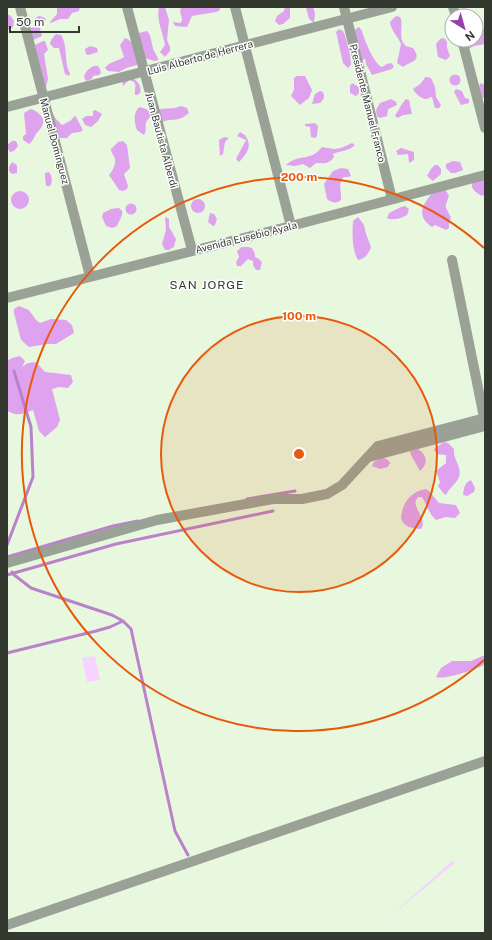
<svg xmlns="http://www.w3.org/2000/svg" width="492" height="940" font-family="'Public Sans',sans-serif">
  <rect width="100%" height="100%" fill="#e7f8df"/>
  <path fill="#f6d4ff" d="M 95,656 L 100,680 L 87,682 L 82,658 Z
    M 452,861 L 454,861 L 455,863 L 387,919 Z"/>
  <path fill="#dea2ee" d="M 57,7 L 80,7 L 79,11 L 72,13 L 68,19 L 60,19 L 51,23 L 50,22 L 57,14 Z
    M 159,7 L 165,7 L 169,20 L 167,40 L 170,47 L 170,51 L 165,57 L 160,52 L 165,45 C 163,32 156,20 159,7 Z
    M 183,7 L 209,7 L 214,8 L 221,7 L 219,11 L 216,12 L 192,16 L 187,27 L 175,26 L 173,22 L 181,23 L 182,19 L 180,11 L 181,8 Z
    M 285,7 L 290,7 L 290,18 L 283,24 L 279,25 L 275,21 L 277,16 L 284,11 Z
    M 306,7 L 313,7 L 315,13 L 314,23 L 309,19 Z
    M 464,8 L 472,13 L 475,16 L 457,16 L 459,11 Z
    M 7,14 L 11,16 L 14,21 L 13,27 L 7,30 Z
    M 39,16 L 43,17 L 46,19 L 40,29 L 42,36 L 31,41 L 30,29 L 35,26 L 35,18 Z
    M 396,16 L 400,17 C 404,24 398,37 404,44 C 406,47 410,47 413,48 C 423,62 410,61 403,67 L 397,63 L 401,44 C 398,36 391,31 390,22 Z
    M 476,19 L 481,28 L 485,29 L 485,44 L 474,46 L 467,50 L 465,40 L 476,40 Z
    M 359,27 L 362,31 C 364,39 374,64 382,67 L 387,64 L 391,63 L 394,66 L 392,69 L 372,75 L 366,64 L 365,58 L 362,61 L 353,31 Z
    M 339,29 L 343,31 C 347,39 351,56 351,65 L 348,68 L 343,63 L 337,36 L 336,32 Z
    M 147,31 C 152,36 151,44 154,51 C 155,54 158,56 158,60 L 155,61 L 144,58 L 143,47 L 136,35 L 139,33 Z
    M 56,34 L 61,35 C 68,45 64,65 70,73 L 69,76 L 65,74 L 59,48 L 54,48 L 50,44 L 51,40 Z
    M 125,38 C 136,42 138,55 137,65 L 126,68 L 119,72 L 108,71 L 105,68 C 110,61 117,62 124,57 L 120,45 Z
    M 444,38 L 447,42 L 447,48 L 450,56 L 446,60 L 438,57 L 436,44 L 440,39 Z
    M 43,41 L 45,41 L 48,50 L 44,54 L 48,79 L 46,87 L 35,45 Z
    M 90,46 L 97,48 L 98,52 L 88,55 L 86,54 L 85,49 Z
    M 94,66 L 98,66 L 100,69 L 101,73 L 99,75 L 93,76 L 92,79 L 86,81 L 84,77 C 86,71 88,69 94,66 Z
    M449.5 80a5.5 5.5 0 1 1 11 0a5.5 5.5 0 1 1-11 0Z
    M 297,76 L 305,76 L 312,90 L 309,98 L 300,105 L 291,96 L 294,90 L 294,78 Z
    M 426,77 L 431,78 L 435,87 L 436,97 L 441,105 L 439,108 L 435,108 L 432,97 C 430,97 428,99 426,99 C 421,99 415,93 413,89 C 415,87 418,86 421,83 C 424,80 423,79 426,77 Z
    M 133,78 C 138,82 142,86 140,93 L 137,95 L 135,95 C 134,91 137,85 134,82 L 129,80 L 123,86 L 122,81 Z
    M 352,83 L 359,87 L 359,93 L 356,96 L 350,93 L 350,86 Z
    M 481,83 L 485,85 L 485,97 L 482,98 L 479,86 Z
    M 456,89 L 462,91 L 465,98 L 469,99 L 469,103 L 461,105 L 454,92 Z
    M 320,91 L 323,92 C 325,97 324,99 320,103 L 312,104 L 315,94 Z
    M 391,99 L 396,102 L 397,105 L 388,109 L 387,116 L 380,118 L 377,116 L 376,110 L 380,103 Z
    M 406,99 L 409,100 L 412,114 L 403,115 L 398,118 L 395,116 C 398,111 402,103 406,99 Z
    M 181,106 L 187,108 L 189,113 C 176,124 173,117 162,122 L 156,110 C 164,107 172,110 181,106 Z
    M 139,107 C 144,108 152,110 150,117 C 149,119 147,120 146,122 C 145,127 147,130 144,135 L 137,130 C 134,122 133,114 139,107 Z
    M 31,109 C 37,111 47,118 42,126 C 41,129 38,131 36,134 C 33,139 33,141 29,144 L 23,140 L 23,136 L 26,134 L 24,113 Z
    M 95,110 L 102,114 L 98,121 L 91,127 L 85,125 L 82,119 L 86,116 L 93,116 L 93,111 Z
    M 52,112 L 56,119 L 62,125 L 70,121 L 75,116 L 76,117 L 83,130 L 80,132 L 72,133 L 67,138 L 59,138 Z
    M 315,123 L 318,126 L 317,136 L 315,138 L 311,137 L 310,127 L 305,126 L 305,124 Z
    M 240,132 L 245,135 C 253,146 247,153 239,162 L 236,159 L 246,140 L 237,136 Z
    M 224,137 L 229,138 L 225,142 L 223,154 L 220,156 L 219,140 Z
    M 12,141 L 16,141 L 18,146 L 14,151 L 10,152 L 7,147 L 7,145 Z
    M 123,141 L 127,145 L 130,168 L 124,174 L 128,186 L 127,189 L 123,191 L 119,190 L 109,175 C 113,170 116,165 115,159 C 114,155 111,153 111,149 L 118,142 Z
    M 352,143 L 355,145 C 348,152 341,150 333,154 L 334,157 C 328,165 324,163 316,163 L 310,168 L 303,164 L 295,166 L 286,165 C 299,153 311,162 322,147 L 334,149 L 341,148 Z
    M 401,148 L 414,152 L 414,160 L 409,163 L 408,154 L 398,155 L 396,151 Z
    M 453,161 L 460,162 L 463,170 L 455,173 L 451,173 L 446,168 L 446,164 Z
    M 12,162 L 17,165 L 17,173 L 12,174 L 9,171 L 9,167 Z
    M 435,165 L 438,165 L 441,169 L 441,174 L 433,181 L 427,176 L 431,169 Z
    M 341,168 L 348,169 L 351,176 L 348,177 L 344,177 C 337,183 342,192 341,200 C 336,204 332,203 327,199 L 324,184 L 333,171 Z
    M 49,172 C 52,176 53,181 50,186 L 46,186 L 45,177 L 45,173 Z
    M 485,177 L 485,194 L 482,196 C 476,193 469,188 473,181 Z
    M 445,189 L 449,196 C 445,208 444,205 451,217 L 449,224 L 449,228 L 446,230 L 435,225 L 432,227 C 415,216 423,204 433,192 Z
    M11 200a9 9 0 1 1 18 0a9 9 0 1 1-18 0Z
    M191 206a7 7 0 1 1 14 0a7 7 0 1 1-14 0Z
    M125.5 209a5.5 5.5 0 1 1 11 0a5.5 5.5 0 1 1-11 0Z
    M 405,206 L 409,209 L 407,215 C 402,218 393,221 387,218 L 389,213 L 401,207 Z
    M 119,208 L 122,211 C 123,216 119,221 117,226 L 112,228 L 106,226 L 102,217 L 103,213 L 111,209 Z
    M 210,213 L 214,214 L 217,219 L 215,225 L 213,226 L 208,222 Z
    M 165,217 L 169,219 L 169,227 L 176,239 L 174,247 L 169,250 L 165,250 L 162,244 L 166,230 Z
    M 358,217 L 364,225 L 366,234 L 371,247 C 369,253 365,259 358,260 C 352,250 352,233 353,221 Z
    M 242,247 L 248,247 L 252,248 L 255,254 L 255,257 L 259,259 L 262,262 L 260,270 L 256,270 L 253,265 L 253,261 L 248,259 L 241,266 L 237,266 L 236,262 L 239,257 L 237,251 Z
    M 19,306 L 29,310 L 36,320 L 40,323 L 51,319 L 66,320 L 72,325 L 74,333 L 56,344 L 47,344 L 29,347 L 21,340 L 14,313 L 14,309 Z
    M 20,356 L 25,361 L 22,367 L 28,363 L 36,362 L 45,372 L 71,375 L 73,382 L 68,388 L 59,387 L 52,389 L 60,420 L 57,427 L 45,437 L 39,431 L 33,410 C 23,413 16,418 7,410 L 7,361 L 12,358 Z
    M 444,442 L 448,443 L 454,449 C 454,452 454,455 455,458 C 458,465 462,471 458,479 C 455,485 449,488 446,495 L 443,493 L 438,486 L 440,482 L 436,471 L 446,463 L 446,455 C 440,454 436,456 434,449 Z
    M 418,449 C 427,455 429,463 420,471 L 411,455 L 410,451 Z
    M 381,458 C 385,458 388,459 390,463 L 388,467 L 380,469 L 372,466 L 374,462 Z
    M 471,480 L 475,488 L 474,492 L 467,496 L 463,495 C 464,488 464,483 471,480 Z
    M 426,489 L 429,491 L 439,503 L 456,505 L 460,513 L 455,518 L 446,517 L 436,520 C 429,514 427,505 422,497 L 418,497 C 409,507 429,518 421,529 C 412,528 404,528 401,518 C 402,503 411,491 426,489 Z
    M 485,655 L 485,664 L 482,666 C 473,670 445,680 436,677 L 441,668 L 452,661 L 471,661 Z"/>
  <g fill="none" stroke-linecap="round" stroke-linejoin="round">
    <path stroke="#bb81ca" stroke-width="3" d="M 247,499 L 295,491
      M 7,545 L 33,477 L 31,427 L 14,371
      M 7,557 L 113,526 L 138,521
      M 12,572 L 13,574 L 31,588 L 112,615 L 123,621 L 131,629 L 175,831 L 188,855
      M 7,575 L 116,544 L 273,511
      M 7,653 L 96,631 L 110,627 L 123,621"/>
    <path stroke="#9aa196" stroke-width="10" d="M 20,7 L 90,276
      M 127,7 L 192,250
      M 235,7 L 291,226
      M 344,7 L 392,199
      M 453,7 L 456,16
      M 462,40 L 485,128
      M 7,107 L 392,7
      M 452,260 L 485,422
      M 378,446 L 485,418
      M 369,457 L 485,426
      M 7,925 L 485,761"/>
    <path stroke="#9aa196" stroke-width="10" d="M 7,298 L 291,226 L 485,175
      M 7,563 L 157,520 L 273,499 L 302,499 L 327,494 L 342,485 L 378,446"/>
  </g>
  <circle cx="299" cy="454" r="138" fill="#e8590c" fill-opacity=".12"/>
  <g fill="none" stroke="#e8590c" stroke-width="2">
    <circle cx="299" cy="454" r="138"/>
    <path d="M484 660A277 277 0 1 1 484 248"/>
  </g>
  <g text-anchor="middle" stroke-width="3" stroke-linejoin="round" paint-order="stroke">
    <g font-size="10" fill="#33392f" stroke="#fff">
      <text transform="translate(200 57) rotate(-15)" y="4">Luis Alberto de Herrera</text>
      <text transform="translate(368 103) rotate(76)" y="4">Presidente Manuel Franco</text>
      <text transform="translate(162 140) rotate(75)" y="4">Juan Bautista Alberdi</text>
      <text transform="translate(55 141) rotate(75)" y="4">Manuel Dominguez</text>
      <text transform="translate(246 237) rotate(-14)" y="4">Avenida Eusebio Ayala</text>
    </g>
    <g font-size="12" letter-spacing="1" fill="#33392f" stroke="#fff">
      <text x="207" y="289">SAN JORGE</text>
    </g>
  </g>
  <circle cx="299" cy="454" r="6" fill="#e8590c" stroke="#fff" stroke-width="2"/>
  <g font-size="12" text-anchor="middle" font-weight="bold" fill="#e8590c" stroke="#fff" stroke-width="3" stroke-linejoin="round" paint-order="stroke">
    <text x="299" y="181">200 m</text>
    <text x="299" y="320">100 m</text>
  </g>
  <rect width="492" height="940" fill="none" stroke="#33392f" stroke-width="16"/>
  <g transform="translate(464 28) rotate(143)"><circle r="19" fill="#ffffff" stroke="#adb0ac"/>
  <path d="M0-3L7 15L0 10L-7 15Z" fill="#9841ae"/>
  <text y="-6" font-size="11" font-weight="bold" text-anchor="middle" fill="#33392f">N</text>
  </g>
  <path d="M10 26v6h69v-6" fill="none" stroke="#33392f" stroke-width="2"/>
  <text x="16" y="26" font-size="12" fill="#33392f" stroke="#ffffff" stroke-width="3" paint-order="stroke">50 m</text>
</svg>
